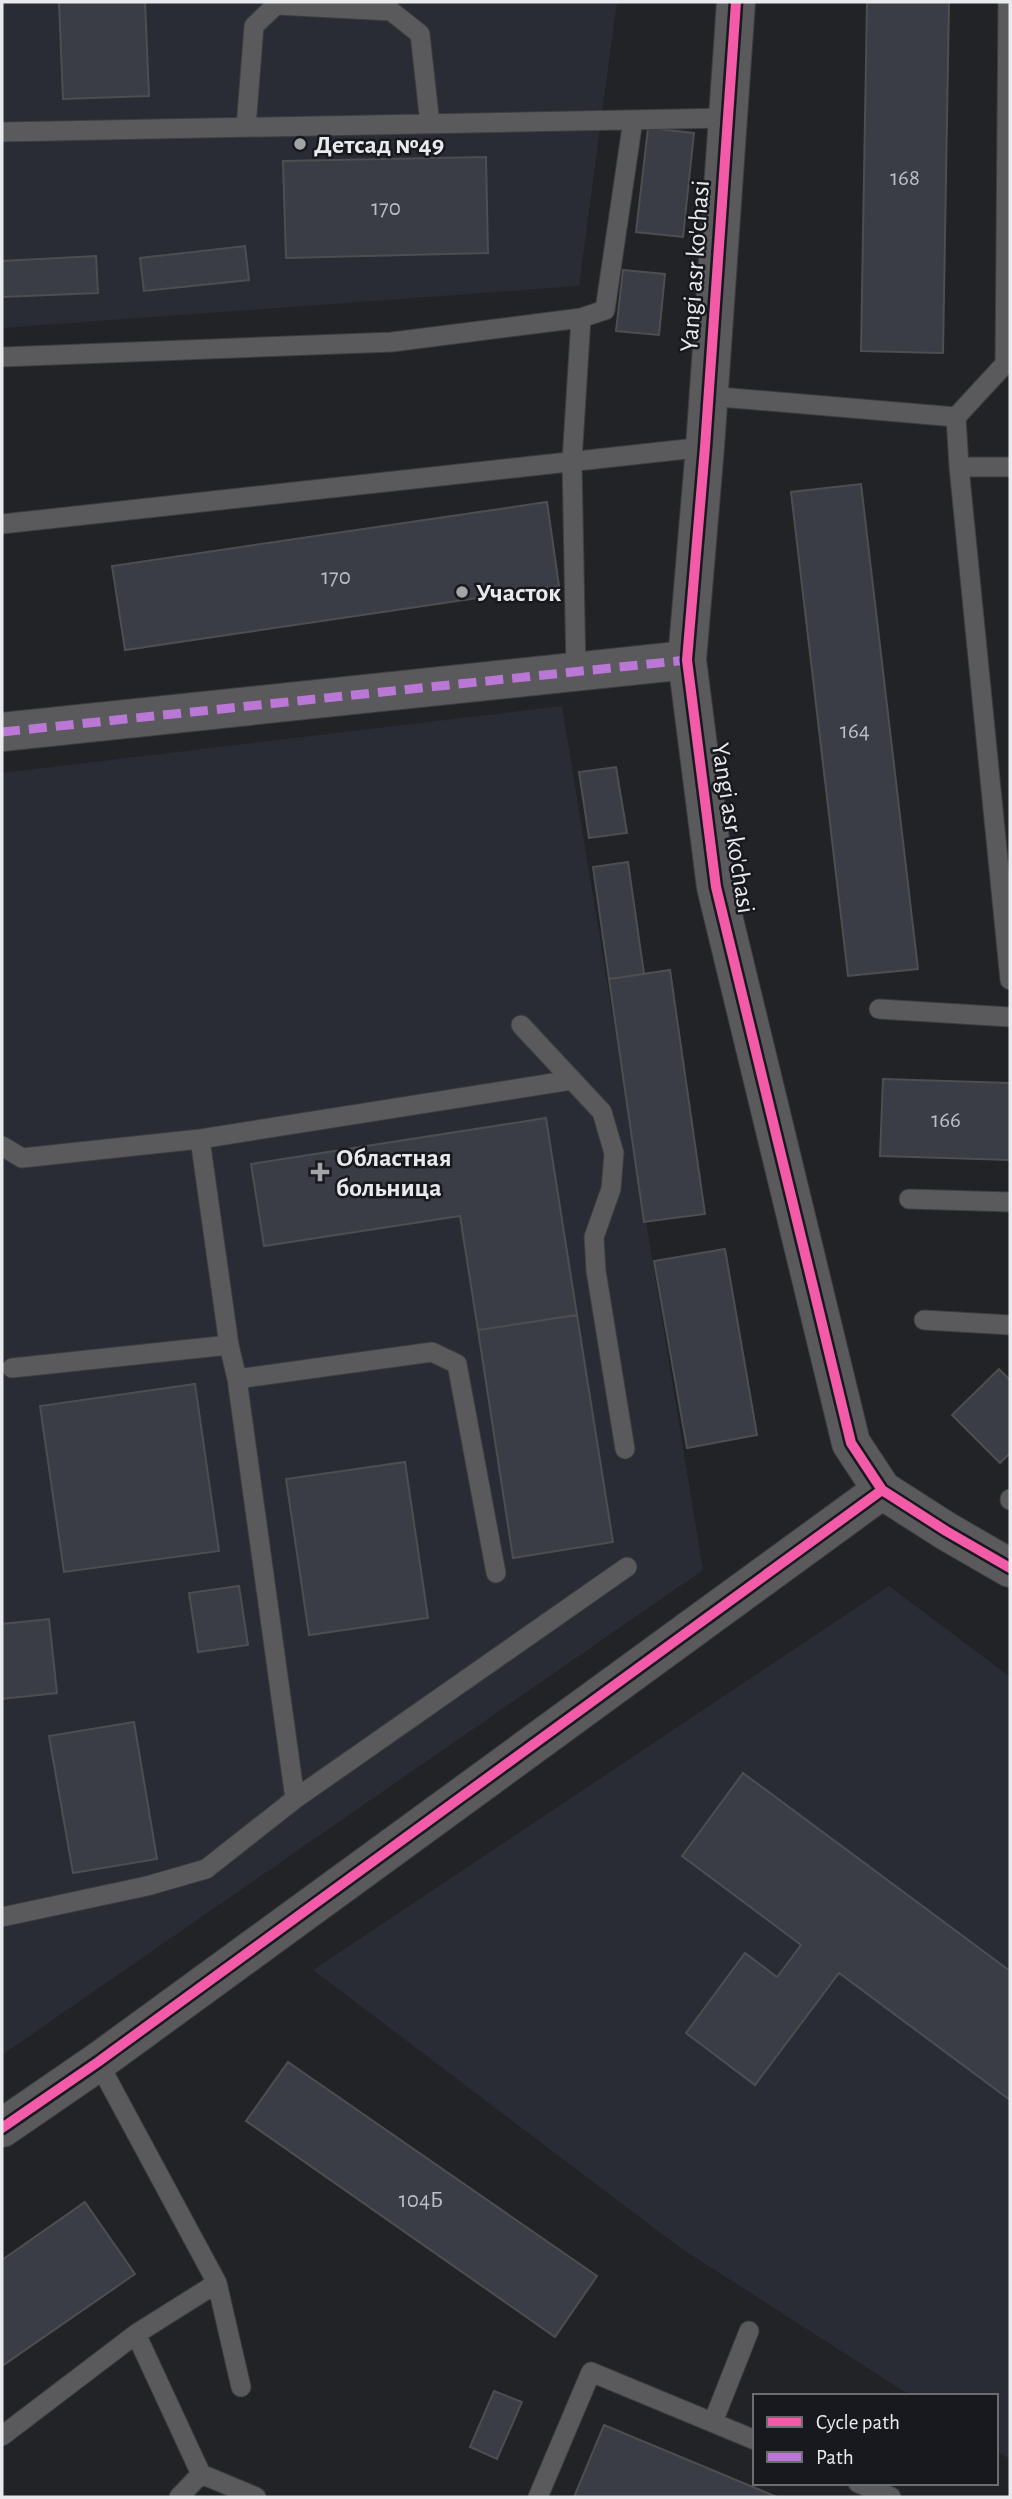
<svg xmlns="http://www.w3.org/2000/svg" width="1012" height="2499" font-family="'Alegreya Sans',sans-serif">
  <rect width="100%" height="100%" fill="#222326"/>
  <path fill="#292c35" d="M 2,2 L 617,2 L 579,286 L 2,328 Z
    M 562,706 L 703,1570 L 2,2055 L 2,773 Z
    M 889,1586 L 1010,1677 L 1010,2459 L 996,2450 L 996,2396 L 911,2396 L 679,2247 L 313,1970 Z"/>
  <path fill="#3a3d46" stroke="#4d4e50" stroke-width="2" d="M 59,2 L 145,2 L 149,96 L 63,99 Z
    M 867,2 L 949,2 L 943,353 L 861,351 Z
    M 648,128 L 694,133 L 683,237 L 636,232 Z
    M 486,157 L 488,253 L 286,258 L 283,161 Z
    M 245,246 L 249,280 L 144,291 L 140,258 Z
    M 96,256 L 98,293 L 2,297 L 2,261 Z
    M 623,270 L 665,274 L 659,335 L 616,331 Z
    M 861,484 L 918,969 L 848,976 L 791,492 Z
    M 547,502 L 559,586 L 125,650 L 112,566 Z
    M 616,767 L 627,833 L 589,838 L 579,772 Z
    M 628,862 L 644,974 L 609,979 L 593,867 Z
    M 670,970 L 705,1214 L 644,1222 L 609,979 Z
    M 883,1079 L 1010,1083 L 1010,1160 L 880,1156 Z
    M 546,1118 L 577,1315 L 478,1330 L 460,1216 L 264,1246 L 251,1164 Z
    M 725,1249 L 757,1435 L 687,1448 L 654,1261 Z
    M 577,1315 L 613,1542 L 513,1558 L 478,1330 Z
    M 999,1369 L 1010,1380 L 1010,1453 L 1000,1463 L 952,1415 Z
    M 195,1384 L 219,1551 L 64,1572 L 40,1406 Z
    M 405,1462 L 428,1618 L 309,1635 L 286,1479 Z
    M 239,1586 L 248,1645 L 198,1652 L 189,1593 Z
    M 49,1619 L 57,1693 L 2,1699 L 2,1624 Z
    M 134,1722 L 157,1859 L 73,1873 L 49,1736 Z
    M 743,1773 L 1010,1971 L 1010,2100 L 839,1973 L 755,2085 L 686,2033 L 745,1953 L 777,1977 L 801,1945 L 682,1856 Z
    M 288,2062 L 597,2276 L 555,2337 L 246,2121 Z
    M 85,2202 L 135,2274 L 2,2366 L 2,2260 Z
    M 494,2391 L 522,2402 L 497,2459 L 470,2447 Z
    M 604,2425 L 777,2497 L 574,2497 Z"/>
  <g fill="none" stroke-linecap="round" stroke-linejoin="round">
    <defs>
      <path id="service" d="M 1008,2 L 1005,364 L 956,417 L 959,467 L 1010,980
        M 246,127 L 254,26 L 276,5 L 391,11 L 420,34 L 430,124
        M 2,132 L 726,118
        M 2,357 L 392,342 L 581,318
        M 708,396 L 956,417
        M 959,467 L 1010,467
        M 2,524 L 705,447
        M 576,672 L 572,461 L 581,318 L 605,310 L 633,120
        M 879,1009 L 1010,1017
        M 521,1025 L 602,1112 L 614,1153 L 611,1189 L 594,1237 L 596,1271 L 625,1449
        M 200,1139 L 229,1345 L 237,1379 L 295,1799
        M 2,1146 L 22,1158 L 200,1139 L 572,1080
        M 909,1199 L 1010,1202
        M 924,1320 L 1010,1325
        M 12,1368 L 229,1345
        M 237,1379 L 432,1352 L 457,1364 L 496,1573
        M 1010,1499 L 1010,1500
        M 2,1917 L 147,1886 L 206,1869 L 295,1799 L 627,1567
        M 98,2062 L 217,2283 L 136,2334 L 201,2474 L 256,2497
        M 217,2283 L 241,2387
        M 713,2422 L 749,2331
        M 2,2436 L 136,2334
        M 858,2483 L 891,2497
        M 179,2497 L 201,2474
        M 538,2497 L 591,2372 L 755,2440"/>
      <path id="minor" d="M 736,2 L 705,447 L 687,660 L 716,887 L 851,1443 L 882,1490 L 946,1531 L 1010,1568
        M 2,732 L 687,660
        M 2,2128 L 98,2062 L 882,1490"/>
    </defs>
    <use href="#service" stroke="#3c3d3f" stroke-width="21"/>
    <use href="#minor" stroke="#3c3d3f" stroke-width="40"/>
    <use href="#service" stroke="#5a5a5c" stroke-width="19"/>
    <use href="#minor" stroke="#5a5a5c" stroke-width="38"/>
    <path stroke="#ba77d6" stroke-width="9" stroke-dasharray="18 9" stroke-linecap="butt" d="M 2,732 L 687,660"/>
    <defs>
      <path id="cycleway" d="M 736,2 L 705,447 L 687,660 L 716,887 L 851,1443 L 882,1490 L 946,1531 L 1010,1568
        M 2,2128 L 98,2062 L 882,1490"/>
    </defs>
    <use href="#cycleway" stroke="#17191e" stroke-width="15"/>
    <use href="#cycleway" stroke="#f35aa7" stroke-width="10"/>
  </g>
  <g fill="#a3a4a7" stroke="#17191e" stroke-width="2.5">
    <circle cx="300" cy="144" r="7"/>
    <circle cx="462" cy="592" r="7"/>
    <path d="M316.5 1161.5h7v7h7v7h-7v7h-7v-7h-7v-7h7z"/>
  </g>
  <g text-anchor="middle" stroke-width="5" stroke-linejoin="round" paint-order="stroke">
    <g font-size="23" fill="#bcbfc3">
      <text x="905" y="185">168</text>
      <text x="386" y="215">170</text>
      <text x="336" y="584">170</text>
      <text x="855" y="738">164</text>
      <text x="946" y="1127">166</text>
      <text x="421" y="2207">104Б</text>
    </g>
    <g font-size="26" font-weight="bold" fill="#e8eaed" stroke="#17191e" text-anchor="start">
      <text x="314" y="153">Детсад №49</text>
      <text x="476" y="601">Участок</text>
      <text x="336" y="1166">Областная<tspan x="336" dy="30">больница</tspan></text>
    </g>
    <g font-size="26" fill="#e8eaed" stroke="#17191e">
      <text transform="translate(694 266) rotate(-86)" y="9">Yangi asr ko'chasi</text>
      <text transform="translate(734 828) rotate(81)" y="9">Yangi asr ko'chasi</text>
    </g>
  </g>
  <rect width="1012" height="2499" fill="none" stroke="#e8eaed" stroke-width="7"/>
  <rect x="753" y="2394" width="245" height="91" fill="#17191e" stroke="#6b6d71" stroke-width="2"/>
  <rect x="767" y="2417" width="35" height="10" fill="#f35aa7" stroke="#6b6d71" stroke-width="2"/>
  <text x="816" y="2429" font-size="21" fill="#e8eaed">Cycle path</text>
  <rect x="767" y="2452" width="35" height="10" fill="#ba77d6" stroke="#6b6d71" stroke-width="2"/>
  <text x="816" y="2464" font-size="21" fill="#e8eaed">Path</text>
</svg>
